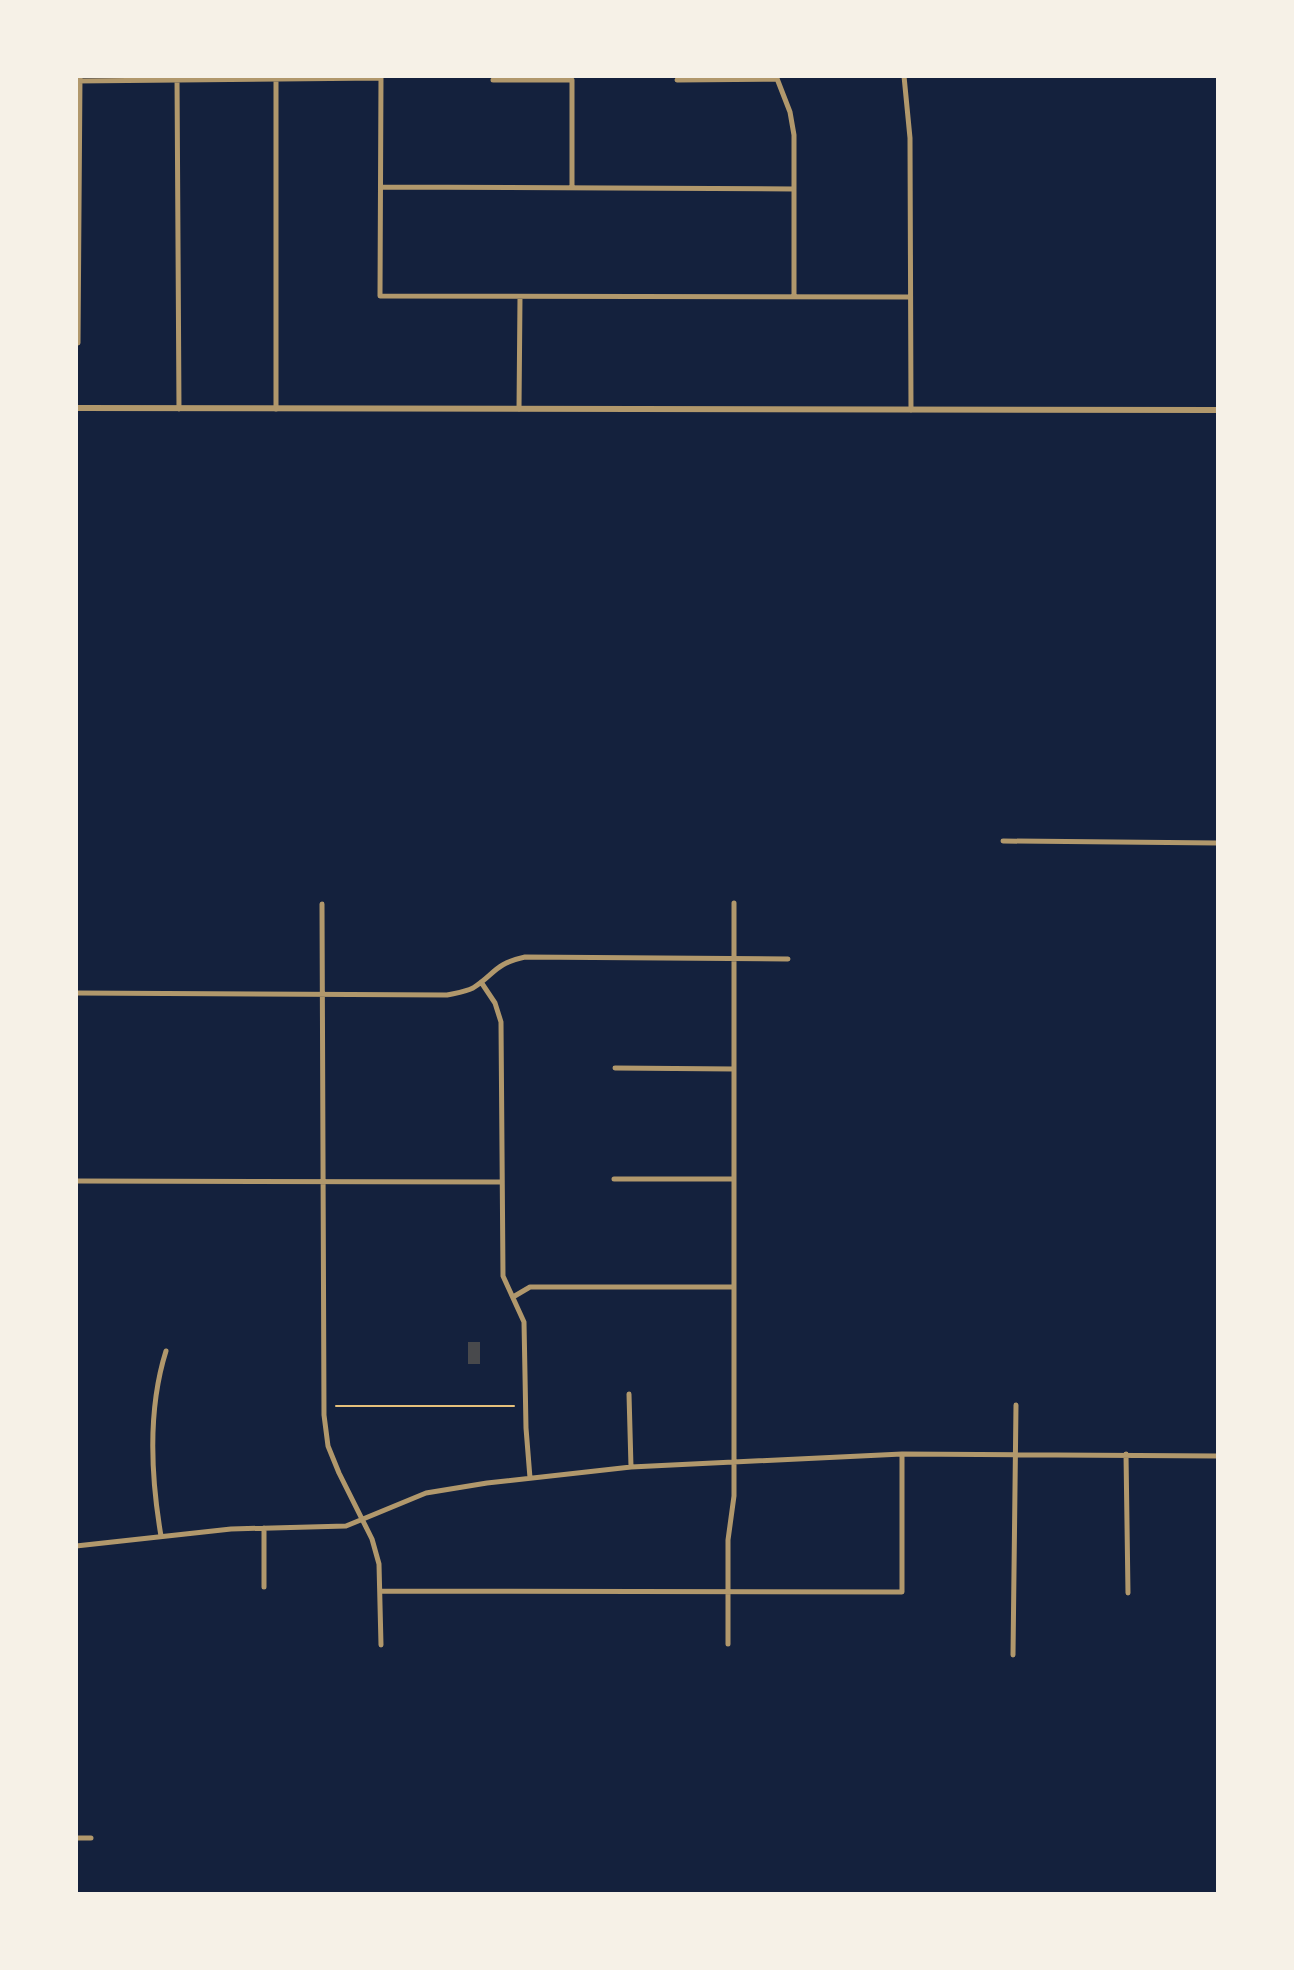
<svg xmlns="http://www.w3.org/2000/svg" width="1294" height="1970" font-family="Figtree,sans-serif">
  <rect width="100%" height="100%" fill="#14213d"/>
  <path fill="#48494c" d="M 468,1342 L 480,1342 L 480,1364 L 468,1364 Z"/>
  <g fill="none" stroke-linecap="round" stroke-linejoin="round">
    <path stroke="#e5c07b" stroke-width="2" d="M 336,1406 L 514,1406"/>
    <path stroke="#b1986c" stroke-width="5" d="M 177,76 L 179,409
      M 276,76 L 276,409
      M 381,76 L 380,296 L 910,297
      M 776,76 L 790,112 L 794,135 L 794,297
      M 904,76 L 910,138 L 911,410
      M 493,80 L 572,80 L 572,188
      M 677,80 L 777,79
      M 76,81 L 381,78
      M 381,187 L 794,189
      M 78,343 L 80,76
      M 519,409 L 520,297
      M 1003,841 L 1218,843
      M 322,904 L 324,1415 L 328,1446 L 339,1473 L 372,1539 L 379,1564 L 381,1645
      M 481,982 L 495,1003 L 501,1022 L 503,1276 L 524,1322 L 526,1428 L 530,1478
      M 76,993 L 447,995 C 456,993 465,992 473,988 C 496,973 494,964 525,957 L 788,959
      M 615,1068 L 734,1069
      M 614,1179 L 734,1179
      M 76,1181 L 502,1182
      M 513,1297 L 530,1287 L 734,1287
      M 629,1394 L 631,1467
      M 1126,1454 L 1128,1593
      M 264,1528 L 264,1587
      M 161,1536 C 151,1477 148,1408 166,1351
      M 76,1546 L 231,1529 L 346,1526 L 426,1493 L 487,1483 L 631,1467 L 902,1454 L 1218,1456
      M 380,1591 L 902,1592 L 902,1454
      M 728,1644 L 728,1540 L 734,1496 L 734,903
      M 1013,1655 L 1016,1405
      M 76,1838 L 91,1838"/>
    <path stroke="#b1986c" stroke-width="6" d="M 76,408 L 1218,410"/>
  </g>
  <rect width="1294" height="1970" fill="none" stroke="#f6f1e7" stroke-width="156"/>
</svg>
